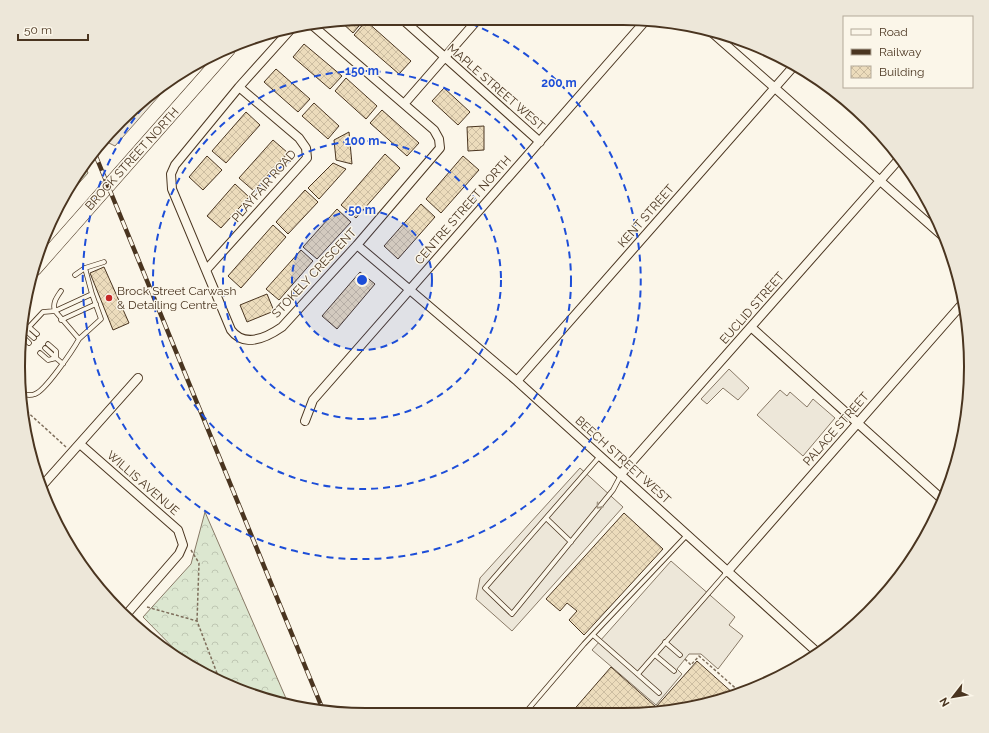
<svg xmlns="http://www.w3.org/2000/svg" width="989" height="733" font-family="Raleway,sans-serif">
  <defs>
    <pattern id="forest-crowns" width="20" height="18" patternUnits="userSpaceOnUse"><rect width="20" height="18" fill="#dce7d0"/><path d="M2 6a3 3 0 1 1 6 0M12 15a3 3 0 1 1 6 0" fill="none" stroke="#bec7b2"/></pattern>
    <pattern id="building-cross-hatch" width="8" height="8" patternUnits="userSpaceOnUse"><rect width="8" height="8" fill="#ecdcbc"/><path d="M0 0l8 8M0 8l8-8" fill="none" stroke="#ccbda1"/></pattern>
  </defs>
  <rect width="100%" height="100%" fill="#fbf6e9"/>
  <path fill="url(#forest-crowns)" stroke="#887966" d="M 86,168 L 88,173 L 56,209 Z
    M 205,512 L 288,703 L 255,697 L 193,668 L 143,617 L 191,564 Z"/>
  <path fill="#ede7d9" stroke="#887966" d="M 174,79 L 115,146 L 107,142 L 106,140 L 120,120 Z
    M 729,369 L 749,388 L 738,400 L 723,388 L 707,404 L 701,399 Z
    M 780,390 L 787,396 L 790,392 L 807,407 L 813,399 L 835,418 L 803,456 L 757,415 Z
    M 580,468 L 623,507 L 512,631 L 476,599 L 480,578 Z
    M 671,561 L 735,617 L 729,625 L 743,636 L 718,669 L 701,654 L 689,654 L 677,669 L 682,674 L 656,705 L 592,650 Z"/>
  <path fill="url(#building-cross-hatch)" stroke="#4a3520" d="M 362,19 L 364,20 L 353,33 L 340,21 Z
    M 366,21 L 411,61 L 399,74 L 354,35 Z
    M 304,44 L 342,76 L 330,89 L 293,57 Z
    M 276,69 L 310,99 L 298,112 L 264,82 Z
    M 346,78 L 377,106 L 366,119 L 335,91 Z
    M 444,88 L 470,112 L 458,125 L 432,101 Z
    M 314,103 L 339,126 L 328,139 L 302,116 Z
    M 382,110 L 419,143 L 407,156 L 370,123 Z
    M 246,112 L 260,125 L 226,163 L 212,151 Z
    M 484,126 L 484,150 L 468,151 L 467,127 Z
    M 349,132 L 352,164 L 336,160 L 334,140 Z
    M 273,140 L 288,153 L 254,191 L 239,178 Z
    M 385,154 L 400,168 L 356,218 L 341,205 Z
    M 207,156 L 222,170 L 203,190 L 189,177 Z
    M 463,156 L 479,170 L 441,213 L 426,199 Z
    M 333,163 L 346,169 L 319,199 L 308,188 Z
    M 235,184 L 249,197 L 221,228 L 207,216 Z
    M 305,190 L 318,202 L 288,234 L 276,222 Z
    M 421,204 L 435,217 L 398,259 L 384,246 Z
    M 337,209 L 351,222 L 317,259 L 303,247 Z
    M 273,225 L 286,237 L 241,288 L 228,276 Z
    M 301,250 L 313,261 L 279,300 L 266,289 Z
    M 104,267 L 129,323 L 113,330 L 90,273 Z
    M 360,272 L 375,284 L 337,329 L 322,316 Z
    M 267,294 L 274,311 L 247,322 L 240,305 Z
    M 624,513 L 663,549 L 584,635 L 569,620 L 577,611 L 567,603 L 560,611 L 546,599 Z
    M 697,661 L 734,694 L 668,712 L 571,713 L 611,667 L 656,707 Z"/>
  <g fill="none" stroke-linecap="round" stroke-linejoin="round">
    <defs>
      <path id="lane" d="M 113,129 L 115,130 L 132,111
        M 75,275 L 85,268
        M 61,320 L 96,304
        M 26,331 L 34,338
        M 37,334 L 29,327 L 43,312 L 55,311 C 52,303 57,297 61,291
        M 22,335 L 28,329
        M 22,336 L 29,343
        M 79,339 L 101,319 L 92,294
        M 48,344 L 56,351 L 56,358 L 63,364
        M 45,348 L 56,358
        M 40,353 L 48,360 L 56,358
        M 20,393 C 25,395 30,396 35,394 C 45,391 73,350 79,339 L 55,311 L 92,294 L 85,268 L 104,262
        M 600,456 L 485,588 L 512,614 L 613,490 L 621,475
        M 546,518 L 571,542
        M 593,635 L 659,693
        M 665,642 L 680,655
        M 655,655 L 674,671
        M 638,674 L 727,572
        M 525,713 L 584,644 L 687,535"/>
      <path id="street" d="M 401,18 L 540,142
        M 292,28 L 239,87 L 175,165 L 171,174 L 172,189 L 231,330 C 244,348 266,338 282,327 L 357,245 L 440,148 L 439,139 L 434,130 L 312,25
        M 708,29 L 945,238
        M 404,104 L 479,18
        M 357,245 L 517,381 L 818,653
        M 206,270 L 307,158 L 306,148 L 299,138 L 239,87
        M 751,327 L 943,500
        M 517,381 L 793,67
        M 305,421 L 313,400 L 647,19
        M 80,444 L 178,530 L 183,545 L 179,554 L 125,616
        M 621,474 L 901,157
        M 41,487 L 138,378
        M 727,572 L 963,303"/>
      <path id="primary" d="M 35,269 L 229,49"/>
    </defs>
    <use href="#lane" stroke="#4a3520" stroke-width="5.5"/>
    <use href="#street" stroke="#4a3520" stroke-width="10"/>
    <use href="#primary" stroke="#4a3520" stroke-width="14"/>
    <path stroke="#7f6f5c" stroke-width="1.5" stroke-dasharray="3 2" stroke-linecap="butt" d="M 23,408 L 66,447
      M 191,550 L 199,563 L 197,621
      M 147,607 L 197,621 L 220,681
      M 685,659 L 691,665 L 699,656 L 741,693
      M 746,691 L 752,684 L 757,684 L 760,686"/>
    <use href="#lane" stroke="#fbf6e9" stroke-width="4"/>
    <use href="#street" stroke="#fbf6e9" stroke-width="8"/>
    <use href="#primary" stroke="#fbf6e9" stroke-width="13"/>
    <defs>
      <path id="rail" d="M 95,154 L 323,710"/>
    </defs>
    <use href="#rail" stroke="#4a3520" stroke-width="4.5"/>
    <use href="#rail" stroke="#fbf6e9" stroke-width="3" stroke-dasharray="9" stroke-linecap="butt"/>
  </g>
  <defs><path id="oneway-chevron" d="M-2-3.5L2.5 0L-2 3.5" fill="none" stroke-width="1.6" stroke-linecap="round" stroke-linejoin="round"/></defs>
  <use stroke="#a29684" href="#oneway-chevron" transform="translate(599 506) rotate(129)"/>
  <circle cx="362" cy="280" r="70" fill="#1d4ed8" fill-opacity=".12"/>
  <g fill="none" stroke="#1d4ed8" stroke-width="2" stroke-dasharray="7 5">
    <circle cx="362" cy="280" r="70"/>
    <circle cx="362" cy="280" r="139"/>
    <circle cx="362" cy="280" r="209"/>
    <path d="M460 19A279 279 0 1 1 153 95"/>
  </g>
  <circle fill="#c62828" stroke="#fbf6e9" stroke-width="1.5" cx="109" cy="298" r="4"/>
  <g text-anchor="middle" stroke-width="3" stroke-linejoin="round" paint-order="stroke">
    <g font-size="12" fill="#4a3520" stroke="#fbf6e9">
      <text transform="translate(496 87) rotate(41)" y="4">MAPLE STREET WEST</text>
      <text transform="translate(132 159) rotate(-48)" y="4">BROCK STREET NORTH</text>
      <text transform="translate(264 186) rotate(-49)" y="4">PLAYFAIR ROAD</text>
      <text transform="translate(463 210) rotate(-49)" y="4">CENTRE STREET NORTH</text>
      <text transform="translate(646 216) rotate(-49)" y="4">KENT STREET</text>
      <text transform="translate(314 273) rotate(-47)" y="4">STOKELY CRESCENT</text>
      <text transform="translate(752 308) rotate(-49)" y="4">EUCLID STREET</text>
      <text transform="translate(836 429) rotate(-49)" y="4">PALACE STREET</text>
      <text transform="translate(623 460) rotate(42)" y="4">BEECH STREET WEST</text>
      <text transform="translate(143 483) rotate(41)" y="4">WILLIS AVENUE</text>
    </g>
    <g font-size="12" fill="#4a3520" stroke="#fbf6e9" text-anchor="start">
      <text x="117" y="295">Brock Street Carwash<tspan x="117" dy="14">&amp; Detailing Centre</tspan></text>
    </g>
  </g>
  <path d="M0 0H989V733H0ZM366 25H623A341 341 0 0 1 964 366V367A341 341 0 0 1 623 708H366A341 341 0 0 1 25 367V366A341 341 0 0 1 366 25Z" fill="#ede7d9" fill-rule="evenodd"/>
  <path fill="none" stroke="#4a3520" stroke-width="2" d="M366 25H623A341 341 0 0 1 964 366V367A341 341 0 0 1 623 708H366A341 341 0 0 1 25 367V366A341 341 0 0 1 366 25Z"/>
  <circle cx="362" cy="280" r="6" fill="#1d4ed8" stroke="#fbf6e9" stroke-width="2"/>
  <g font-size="12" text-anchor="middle" font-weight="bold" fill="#1d4ed8" stroke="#fbf6e9" stroke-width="3" stroke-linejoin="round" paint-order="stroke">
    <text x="362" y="75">150 m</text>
    <text x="559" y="87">200 m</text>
    <text x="362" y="145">100 m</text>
    <text x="362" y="214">50 m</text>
  </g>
  <rect x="843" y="16" width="130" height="72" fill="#fbf6e9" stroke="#b4a999"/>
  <rect x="851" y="29" width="20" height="6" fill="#fbf6e9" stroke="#b4a999"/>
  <text x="879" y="36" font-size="12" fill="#4a3520">Road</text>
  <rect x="851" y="49" width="20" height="6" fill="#4a3520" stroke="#b4a999"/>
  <text x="879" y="56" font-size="12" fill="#4a3520">Railway</text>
  <rect x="851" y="66" width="20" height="12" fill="url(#building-cross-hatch)" stroke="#b4a999"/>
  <text x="879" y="76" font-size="12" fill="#4a3520">Building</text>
  <g transform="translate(953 697) rotate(239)" stroke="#fbf6e9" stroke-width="3" paint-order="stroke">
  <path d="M0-3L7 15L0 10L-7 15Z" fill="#4a3520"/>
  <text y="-6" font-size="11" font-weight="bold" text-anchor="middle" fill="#4a3520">N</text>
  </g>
  <path d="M18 34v6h70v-6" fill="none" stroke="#4a3520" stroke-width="2"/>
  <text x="24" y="34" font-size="12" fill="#4a3520" stroke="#fbf6e9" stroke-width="3" paint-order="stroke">50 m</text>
</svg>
